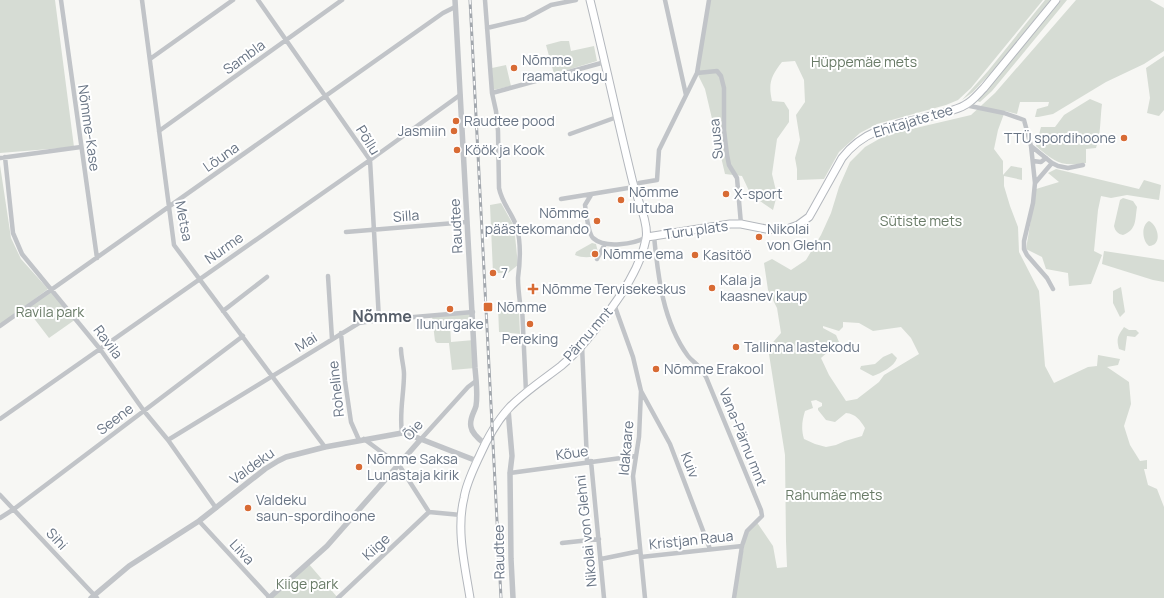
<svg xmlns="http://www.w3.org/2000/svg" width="1164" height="598" font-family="Manrope,sans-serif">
  <rect width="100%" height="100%" fill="#f7f7f4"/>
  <path fill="#d6dcd4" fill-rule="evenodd" d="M 0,0 L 55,0 L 74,147 L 0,153 Z
    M 709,0 L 1043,0 L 971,88 L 958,100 L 946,105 L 877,124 L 860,133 L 839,152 L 824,179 L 797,180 L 797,169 L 795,158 L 800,140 L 796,115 L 805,102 L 804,80 L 795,61 L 782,62 C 771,76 768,83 772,101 L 784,102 L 789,110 L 789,122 L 777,139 L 772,174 L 777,195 L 773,210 L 751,195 L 742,176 L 725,174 L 705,89 L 697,73 Z
    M 1045,0 L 1051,0 L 990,74 L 973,92 L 962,100 L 988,71 Z
    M 1061,0 L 1067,0 L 992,91 L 980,102 L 977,101 Z
    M 1076,0 L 1150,0 L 1164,8 L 1164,51 L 1144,64 L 1106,82 L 1053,114 L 1038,117 L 1035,117 L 1037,109 L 1048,106 L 1049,102 L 1020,102 L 1017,114 L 1005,111 L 998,130 L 994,149 L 1003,161 L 1003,175 L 1011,166 L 1022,168 L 1022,180 L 1004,176 L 1004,186 L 1010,206 L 1018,227 L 1019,252 L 1039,291 L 1045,366 L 1054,383 L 1088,367 L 1097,366 L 1098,355 L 1120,359 L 1118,365 L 1107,367 L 1129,382 L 1131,404 L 1124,426 L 1130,445 L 1140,461 L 1147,460 L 1147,469 L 1144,469 L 1148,485 L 1157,489 L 1164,507 L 1164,598 L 734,598 L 747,531 L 756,521 L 773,546 L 777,568 L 787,567 L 786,541 L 785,455 L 768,348 L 781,333 L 777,308 L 768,290 L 764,263 L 772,259 L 791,270 L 806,260 L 821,235 L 831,213 L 839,187 L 850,162 L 865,147 L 886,135 L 971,115 L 995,93 ZM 843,322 L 859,323 L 873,331 L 901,327 L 911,338 L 919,354 L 884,375 L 879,382 L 857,399 L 846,401 L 829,375 L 821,358 L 839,342 L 836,335 L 823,328 L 823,326 L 839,331 L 843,327 ZM 816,400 L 822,403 L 822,406 L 818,408 L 818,410 L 826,420 L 835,422 L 846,413 C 856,414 860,420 865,428 L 862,436 L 845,441 L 836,445 L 826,447 L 815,444 L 804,439 C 801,429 802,421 805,411 L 813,408 L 811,401 Z
    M 561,41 L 569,41 L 571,51 L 594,46 L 597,61 L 554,74 L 546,45 Z
    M 1164,56 L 1164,110 L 1159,116 L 1147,113 L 1150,98 L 1146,68 Z
    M 506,65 L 511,86 L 493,90 L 492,68 Z
    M 1090,99 L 1102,104 C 1100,119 1101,134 1096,148 L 1086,149 L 1086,163 C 1060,167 1055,162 1036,146 L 1041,127 L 1055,127 L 1064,115 Z
    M 0,165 L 11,238 L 21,259 L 48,289 L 0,325 Z
    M 1056,169 L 1139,189 L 1144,180 L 1161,185 L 1159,200 L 1127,195 L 1111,198 L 1101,196 L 1098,210 L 1094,251 L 1102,255 L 1091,284 L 1069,286 L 1068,273 L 1046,269 L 1042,257 L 1026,249 L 1036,189 L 1059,182 L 1048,173 Z
    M 1123,198 L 1133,201 L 1137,207 C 1135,219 1137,230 1123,235 C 1118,234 1115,231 1114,226 L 1120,200 Z
    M 501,203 L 514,226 L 518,265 L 508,273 L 493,273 L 490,205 Z
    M 1149,221 C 1158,225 1163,245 1149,246 C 1142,241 1141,225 1149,221 Z
    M 592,243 L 596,244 L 598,252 L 598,255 C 591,258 582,258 575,255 L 576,252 Z
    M 1104,251 L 1164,260 L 1164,282 L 1153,280 L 1102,264 Z
    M 1121,287 L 1125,312 L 1120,317 L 1113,303 L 1113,291 Z
    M 52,289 L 76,319 L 49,338 L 26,308 Z
    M 498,306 L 512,306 L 515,311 L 519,312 L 520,334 L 499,332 Z
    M 473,312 L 473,322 L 450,324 L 451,342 L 474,340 L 475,368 L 452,370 L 449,343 L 437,343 L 435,341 L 432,316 Z
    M 1124,327 L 1129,330 L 1136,330 L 1139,333 L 1135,337 L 1127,336 L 1125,351 L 1119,349 C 1116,338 1118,336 1124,327 Z
    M 892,353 L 897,358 C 894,367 881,373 873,376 L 860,369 L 861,366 L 875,364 L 883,357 Z
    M 308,563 L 338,598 L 270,598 Z"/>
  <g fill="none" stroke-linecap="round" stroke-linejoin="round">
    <defs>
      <path id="secondary" d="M 647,237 L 730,224 L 741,224 L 766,229 L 781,230 L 787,229 L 798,225 L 809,217 L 813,210 L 842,158 C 865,127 902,123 936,115 C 945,112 957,110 965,105 C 973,101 978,94 984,88 L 1056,0
        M 470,598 C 465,566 456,530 464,498 C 466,484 473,470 479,457 C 487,439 496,422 509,408 C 524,392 543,380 561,366 C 580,350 595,330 610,310 C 625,290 641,264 646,239 C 649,223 637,199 633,183 C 618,122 605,61 590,0"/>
    </defs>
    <use href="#secondary" stroke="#b3b7bd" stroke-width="9"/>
    <path stroke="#c1c4c8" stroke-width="4.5" d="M 61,0 L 97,258
      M 142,0 L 174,245 L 325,447
      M 258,0 L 370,160 L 379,320
      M 485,0 L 492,93 L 496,111 L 498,131 L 499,188 C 502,204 513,214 517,228 C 521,243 520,263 518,278 C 518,286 519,295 520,303 L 522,306 L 526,392
      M 665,0 L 686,95
      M 487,28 L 525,19 L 551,5 L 576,0
      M 150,59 L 233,0
      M 697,73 L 717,71 L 721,76 L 724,88 L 724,130 L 727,155 L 729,165 L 737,178 L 741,224
      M 492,93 L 605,62
      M 965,105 L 1004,113 L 1024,120 L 1031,146 L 1052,163 L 1058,166 L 1068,168 L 1083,165
      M 159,131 L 342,0
      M 570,134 L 617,117
      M 1031,146 L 1035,183 L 1033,203 L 1024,241 L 1024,249 L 1027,255 L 1047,278 L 1053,289
      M 5,157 L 13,233 L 22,254 L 100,349 L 144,411 L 168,440 L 216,508
      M 0,158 L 81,147
      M 1033,161 L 1041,162 L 1046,158
      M 1035,183 L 1052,163
      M 591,195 L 585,205 C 586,212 588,233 593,238 C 605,249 634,244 647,237
      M 561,199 L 628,188 L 634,187 L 639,183 L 657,180 L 659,150 L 697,73 L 709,0
      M 346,232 L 467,222
      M 654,236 C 658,277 663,322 688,356 C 691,360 696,363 699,367 C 702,370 704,374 706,377 L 761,510 L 762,516 L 747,531 L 742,546 L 734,598
      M 597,259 L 605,244
      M 328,276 L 332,339
      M 614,304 L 633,357 L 641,391 L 639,437 L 633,476 L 645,598
      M 223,311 L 267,277
      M 0,326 L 443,13 L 455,7
      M 341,333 L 345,381 L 351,422 L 359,440
      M 582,345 L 587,462
      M 401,349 C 401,357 404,367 404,374 C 404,394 399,413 402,433
      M 641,391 L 670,444 L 710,549
      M 0,419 L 370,160 L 460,95
      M 364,439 L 399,465 L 429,512 L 461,515
      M 421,439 L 468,387 L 476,381
      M 168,440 L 359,323 L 379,320 L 473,312
      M 591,461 L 604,598
      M 510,473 L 636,456
      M 0,495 L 97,598
      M 0,518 L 14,509 L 243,336
      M 199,521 L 270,598
      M 562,543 L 599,539
      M 641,557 L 742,546
      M 601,559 L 640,551
      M 338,598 L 429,512"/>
    <path stroke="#c1c4c8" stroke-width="5.5" d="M 455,0 L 475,368 C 476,380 478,394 476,406 C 474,413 469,419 471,427 C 472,434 480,440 485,444
      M 508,409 L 512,456 L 510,473 L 511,559 L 513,598
      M 91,598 L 129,566 L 199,521 L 265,469 L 278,461 L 286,457 L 325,447 L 402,433 L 413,436 L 477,461
      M 269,598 L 327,546 L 421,439"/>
    <use href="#secondary" stroke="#fff" stroke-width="7"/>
    <defs>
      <path id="rail" d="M 470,0 L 501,598"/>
    </defs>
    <use href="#rail" stroke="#a2a7ad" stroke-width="3"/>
    <use href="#rail" stroke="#fff" stroke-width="1.5" stroke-dasharray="4.5" stroke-linecap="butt"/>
  </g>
  <g fill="#d86b34" stroke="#fff" stroke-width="1.5">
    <circle cx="514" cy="68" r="4"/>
    <circle cx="456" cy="121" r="4"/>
    <circle cx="454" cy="131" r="4"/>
    <circle cx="1124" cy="138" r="4"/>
    <circle cx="457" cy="150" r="4"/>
    <circle cx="726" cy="194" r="4"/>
    <circle cx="621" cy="200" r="4"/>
    <circle cx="597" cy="221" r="4"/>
    <circle cx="759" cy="237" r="4"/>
    <circle cx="595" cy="254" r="4"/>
    <circle cx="695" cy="255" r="4"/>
    <circle cx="493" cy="273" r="4"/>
    <circle cx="712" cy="288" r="4"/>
    <path d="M531 283h4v4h4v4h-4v4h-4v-4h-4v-4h4z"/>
    <rect x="483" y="302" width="10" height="10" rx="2"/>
    <circle cx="450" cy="309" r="4"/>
    <circle cx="530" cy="324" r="4"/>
    <circle cx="736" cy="347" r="4"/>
    <circle cx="656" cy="369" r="4"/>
    <circle cx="359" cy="467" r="4"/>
    <circle cx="248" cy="508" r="4"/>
  </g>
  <g text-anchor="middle" stroke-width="4" stroke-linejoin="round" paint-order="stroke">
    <g font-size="14" fill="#687484" stroke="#fff">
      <text transform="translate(244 57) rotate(-36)" y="5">Sambla</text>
      <text transform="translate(913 121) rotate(-17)" y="5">Ehitajate tee</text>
      <text transform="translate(89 128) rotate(82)" y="5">Nõmme-Kase</text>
      <text transform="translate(716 139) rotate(-96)" y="5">Suusa</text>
      <text transform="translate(368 140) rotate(58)" y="5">Põllu</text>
      <text transform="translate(221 157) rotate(-35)" y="5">Lõuna</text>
      <text transform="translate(406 216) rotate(-4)" y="5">Silla</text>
      <text transform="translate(184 221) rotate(79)" y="5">Metsa</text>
      <text transform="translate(456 226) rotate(-93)" y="5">Raudtee</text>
      <text transform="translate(696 230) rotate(-8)" y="5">Turu plats</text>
      <text transform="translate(224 248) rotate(-35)" y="5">Nurme</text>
      <text transform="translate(588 334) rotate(-49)" y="5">Pärnu mnt</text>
      <text transform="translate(108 342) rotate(53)" y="5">Ravila</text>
      <text transform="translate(306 342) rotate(-32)" y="5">Mai</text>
      <text transform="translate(336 389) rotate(-96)" y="5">Roheline</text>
      <text transform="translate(115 419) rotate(-37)" y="5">Seene</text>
      <text transform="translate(413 430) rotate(-49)" y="5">Õie</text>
      <text transform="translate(743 437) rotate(68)" y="5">Vana-Pärnu mnt</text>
      <text transform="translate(626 448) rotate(-85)" y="5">Idakaare</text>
      <text transform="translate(572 453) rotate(-8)" y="5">Kõue</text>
      <text transform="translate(690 465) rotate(69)" y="5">Kuiv</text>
      <text transform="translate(252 466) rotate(-36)" y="5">Valdeku</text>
      <text transform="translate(586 531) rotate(-96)" y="5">Nikolai von Glehni</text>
      <text transform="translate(57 539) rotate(47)" y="5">Sihi</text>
      <text transform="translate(691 540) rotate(-6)" y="5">Kristjan Raua</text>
      <text transform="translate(376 547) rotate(-43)" y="5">Kiige</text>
      <text transform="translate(242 552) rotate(47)" y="5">Liiva</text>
      <text transform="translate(499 552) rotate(-91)" y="5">Raudtee</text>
    </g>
    <g font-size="14" fill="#687484" stroke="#fff" text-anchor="start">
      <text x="522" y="65">Nõmme<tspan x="522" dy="16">raamatukogu</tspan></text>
      <text x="464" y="126">Raudtee pood</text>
      <text x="446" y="136" text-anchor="end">Jasmiin</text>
      <text x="1116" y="143" text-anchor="end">TTÜ spordihoone</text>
      <text x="465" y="155">Köök ja Kook</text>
      <text x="629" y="197">Nõmme<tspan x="629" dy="16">Ilutuba</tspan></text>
      <text x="734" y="199">X-sport</text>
      <text x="589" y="218" text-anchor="end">Nõmme<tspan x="589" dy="16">päästekomando</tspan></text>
      <text x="767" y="234">Nikolai<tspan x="767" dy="16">von Glehn</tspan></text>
      <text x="603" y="259">Nõmme ema</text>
      <text x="703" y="260">Kasitöö</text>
      <text x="501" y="278">7</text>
      <text x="720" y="285">Kala ja<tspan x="720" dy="16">kaasnev kaup</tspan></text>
      <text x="542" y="294">Nõmme Tervisekeskus</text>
      <text x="497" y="312">Nõmme</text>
      <text x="450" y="329" text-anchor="middle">Ilunurgake</text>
      <text x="530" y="344" text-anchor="middle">Pereking</text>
      <text x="744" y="352">Tallinna lastekodu</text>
      <text x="664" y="374">Nõmme Erakool</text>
      <text x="367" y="464">Nõmme Saksa<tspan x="367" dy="16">Lunastaja kirik</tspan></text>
      <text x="256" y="505">Valdeku<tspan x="256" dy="16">saun-spordihoone</tspan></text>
    </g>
    <g font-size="14" fill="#697b67" stroke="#fff">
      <text x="864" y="67">Hüppemäe mets</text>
      <text x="921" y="226">Sütiste mets</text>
      <text x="50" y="317">Ravila park</text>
      <text x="834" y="500">Rahumäe mets</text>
      <text x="307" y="589">Kiige park</text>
    </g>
    <g font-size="16" font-weight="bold" fill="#565e69" stroke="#fff">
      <text x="382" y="322">Nõmme</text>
    </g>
  </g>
</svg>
